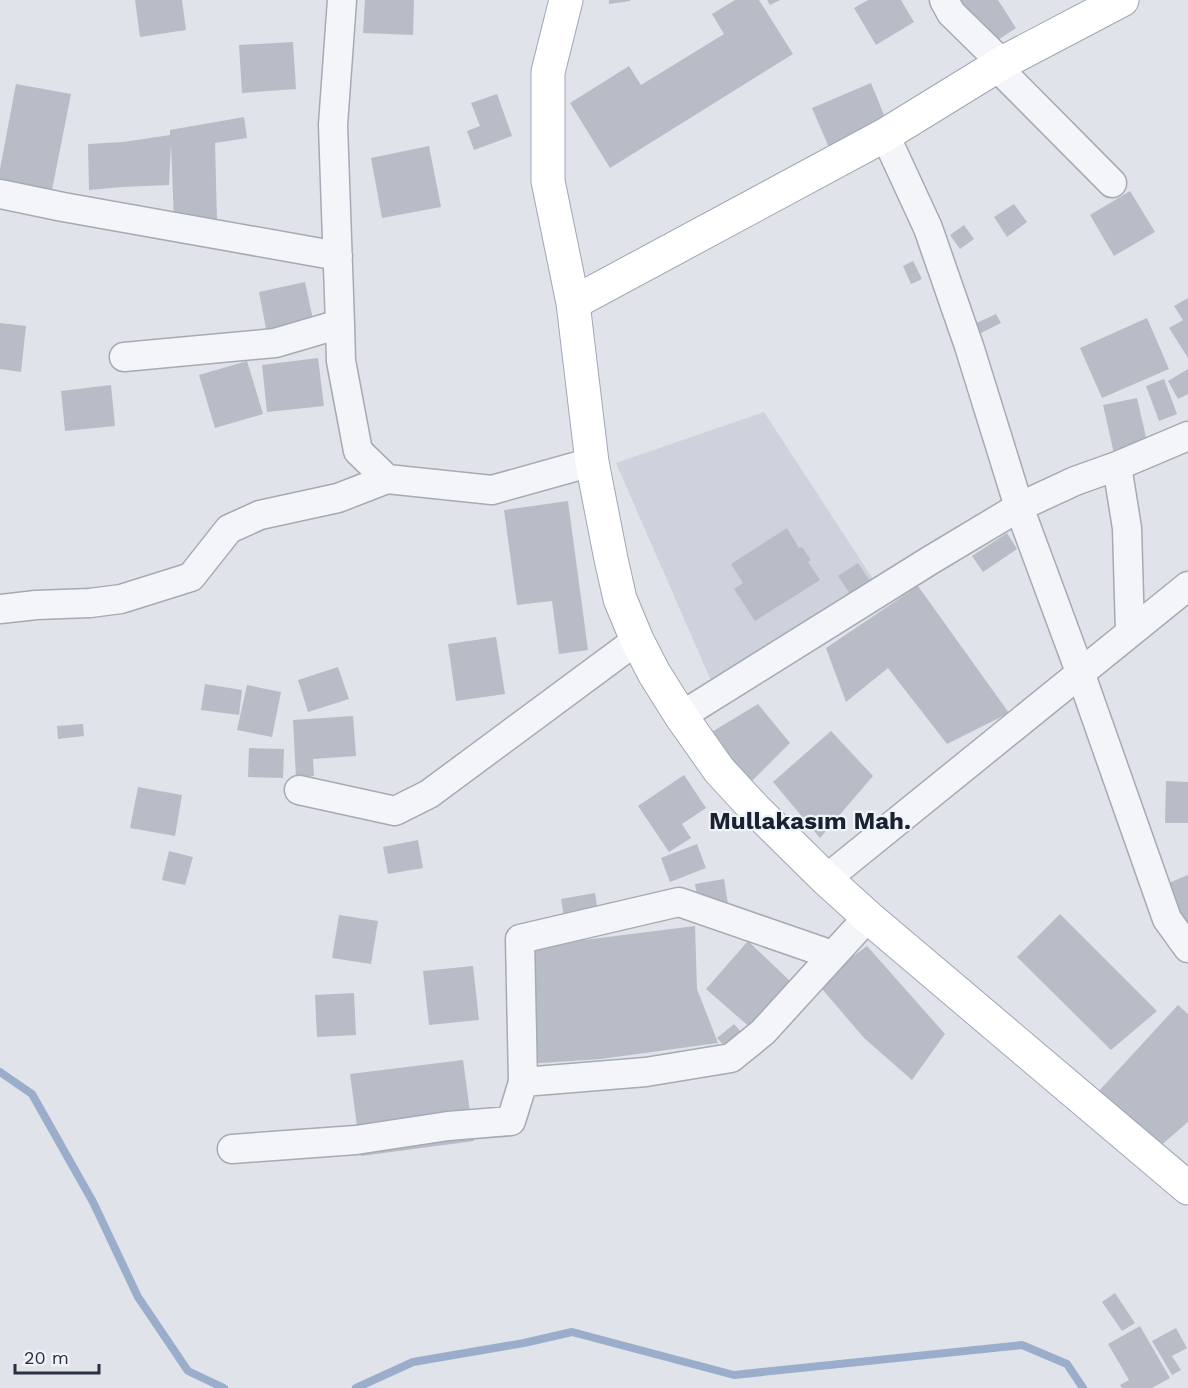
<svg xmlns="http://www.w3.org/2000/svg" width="1188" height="1388" font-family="'Work Sans',sans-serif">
  <rect width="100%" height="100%" fill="#e0e3ea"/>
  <path fill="#ced2dc" d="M 764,412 L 875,582 L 713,685 L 616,463 Z"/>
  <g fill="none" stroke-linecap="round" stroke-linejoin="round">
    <path stroke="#9aaecb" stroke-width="8" d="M 0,1072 L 32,1094 L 93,1202 L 138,1297 L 188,1371 L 224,1388
      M 356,1388 L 413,1362 L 524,1343 L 572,1332 L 734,1375 L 1022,1345 L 1067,1364 L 1083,1388"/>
  </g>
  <path fill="#b7bcc7" d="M 135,0 L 182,0 L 186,30 L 140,37 Z
    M 365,0 L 414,0 L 413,35 L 363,33 Z
    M 609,0 L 630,0 L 630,1 L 609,4 Z
    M 735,0 L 759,0 L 793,54 L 610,168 L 570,103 L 629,66 L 641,85 L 724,34 L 712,14 Z
    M 767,0 L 780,0 L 770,5 Z
    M 868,0 L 901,0 L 914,22 L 876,45 L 854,8 Z
    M 949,0 L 998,0 L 1016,28 L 977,54 Z
    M 293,42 L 296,89 L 242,93 L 239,45 Z
    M 871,83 L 888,125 L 830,150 L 812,108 Z
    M 16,84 L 71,94 L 52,190 L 0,180 L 0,169 Z
    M 497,94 L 512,136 L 474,150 L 467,131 L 480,126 L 471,103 Z
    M 244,117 L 247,138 L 215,143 L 217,221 L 174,222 L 171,143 L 169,185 L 122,187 L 89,190 L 88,144 L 123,142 L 170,135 L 170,130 Z
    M 429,146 L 441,207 L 382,218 L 371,158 Z
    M 1130,191 L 1155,232 L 1114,256 L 1090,215 Z
    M 1014,204 L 1027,222 L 1007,237 L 994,217 Z
    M 964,225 L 974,239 L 960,249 L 950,235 Z
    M 913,261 L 922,279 L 911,284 L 903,266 Z
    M 305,282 L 315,329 L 268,339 L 259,292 Z
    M 1188,298 L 1188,358 L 1169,328 L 1183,320 L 1174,306 Z
    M 996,314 L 1001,323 L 977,335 L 972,325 Z
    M 1147,318 L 1169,369 L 1102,398 L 1080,348 Z
    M 0,323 L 26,326 L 21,372 L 0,369 Z
    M 318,358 L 324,406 L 267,412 L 262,365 Z
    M 247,361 L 263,414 L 215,428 L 199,375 Z
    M 1188,369 L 1188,394 L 1178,399 L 1168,381 Z
    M 1164,379 L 1177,414 L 1159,421 L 1146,386 Z
    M 111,385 L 115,426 L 65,431 L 61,391 Z
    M 1137,398 L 1149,450 L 1115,458 L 1103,405 Z
    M 568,501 L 588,650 L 559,654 L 552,601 L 517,605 L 504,510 Z
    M 787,528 L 799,548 L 802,547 L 811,560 L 808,562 L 820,580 L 755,621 L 734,589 L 743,583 L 731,564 Z
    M 1007,533 L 1017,549 L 983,572 L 972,556 Z
    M 858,563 L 870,581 L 850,594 L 838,576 Z
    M 918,586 L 1009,713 L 947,744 L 888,668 L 846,702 L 826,648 Z
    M 496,637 L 505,694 L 456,701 L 448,644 Z
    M 338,667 L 349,699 L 308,712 L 298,680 Z
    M 205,684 L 242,690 L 239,715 L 201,710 Z
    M 247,685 L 281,692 L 272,737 L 237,730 Z
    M 758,704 L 790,743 L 751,782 L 710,733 Z
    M 353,716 L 356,756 L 313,759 L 314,776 L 296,778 L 293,720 Z
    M 83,724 L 84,736 L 58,739 L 57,726 Z
    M 831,731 L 873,776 L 820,838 L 773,782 Z
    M 249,748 L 284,749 L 283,778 L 248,777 Z
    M 684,775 L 706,808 L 682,824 L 691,838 L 669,852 L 638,806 Z
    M 1166,781 L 1188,782 L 1188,823 L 1165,823 Z
    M 138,787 L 182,795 L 175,836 L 130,828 Z
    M 418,840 L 423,868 L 388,874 L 383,847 Z
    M 697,844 L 706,868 L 670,882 L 661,858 Z
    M 169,851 L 193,857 L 185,885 L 162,880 Z
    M 1188,875 L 1188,937 L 1159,887 Z
    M 724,879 L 728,904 L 699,909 L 695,884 Z
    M 595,893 L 600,924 L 566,930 L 561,899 Z
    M 1060,914 L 1157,1011 L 1111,1050 L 1017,957 Z
    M 339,915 L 378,921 L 371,964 L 332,958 Z
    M 695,926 L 697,989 L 718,1043 L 601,1059 L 527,1064 L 510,958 L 560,943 Z
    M 748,941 L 791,982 L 753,1030 L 706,989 Z
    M 867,946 L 945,1034 L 912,1080 L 864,1038 L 817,983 Z
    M 473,966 L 479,1020 L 429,1025 L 423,971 Z
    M 354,993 L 356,1035 L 317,1037 L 315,995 Z
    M 1178,1005 L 1188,1014 L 1188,1122 L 1158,1148 L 1097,1093 Z
    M 734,1024 L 743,1034 L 726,1048 L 717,1038 Z
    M 463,1060 L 474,1141 L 361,1156 L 350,1074 Z
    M 1115,1293 L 1135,1323 L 1122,1331 L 1102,1302 Z
    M 1140,1326 L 1170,1378 L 1152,1388 L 1122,1388 L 1120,1385 L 1129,1380 L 1108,1344 Z
    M 1176,1328 L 1187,1348 L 1172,1356 L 1181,1370 L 1172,1375 L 1152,1341 Z"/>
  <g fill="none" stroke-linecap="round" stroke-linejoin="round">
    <defs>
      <path id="minor" d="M 342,0 L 333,125 L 340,324 L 341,361 L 358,451 L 387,479 L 492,490 L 592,462
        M 944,0 L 951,13 L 1002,63
        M 996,66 L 1112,183
        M 885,135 L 928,228 L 969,346 L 1019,507 L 1080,672 L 1167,919 L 1188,948
        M 0,194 L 63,207 L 338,256
        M 124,357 L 275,343 L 340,324
        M 1117,466 L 1127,528 L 1130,632
        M 0,609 L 36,605 L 90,603 L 121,599 L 191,577 L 229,529 L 260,515 L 338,498 L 387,479
        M 681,716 L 929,561 L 1019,507 L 1075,481 L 1117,466 L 1188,436
        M 299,790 L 395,811 L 429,794 L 637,640
        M 826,879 L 1188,586
        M 523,1082 L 646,1072 L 731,1058 L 763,1032 L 868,917
        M 232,1149 L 356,1140 L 448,1126 L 511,1121 L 523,1082 L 520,939 L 679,902 L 832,955"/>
      <path id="major" d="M 566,0 L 548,72 L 548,181 L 573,303 L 592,462 L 611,559 L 620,599 L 637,640 L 654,673 L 681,716 L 719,770 L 755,809 L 826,879 L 868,917 L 1188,1188
        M 573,303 L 885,135 L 1002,63 L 1122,0"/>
    </defs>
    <use href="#minor" stroke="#a5aab4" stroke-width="31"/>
    <use href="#major" stroke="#9fa7b6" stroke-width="35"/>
    <use href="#minor" stroke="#f3f5f8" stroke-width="28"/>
    <use href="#major" stroke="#fff" stroke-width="33"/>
  </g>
  <g text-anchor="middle" stroke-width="4.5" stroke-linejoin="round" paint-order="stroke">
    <g font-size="24" font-weight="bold" fill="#1a2133" stroke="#f0f3f7">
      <text x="810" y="829">Mullakasım Mah.</text>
    </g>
  </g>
  <path d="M15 1364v9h84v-9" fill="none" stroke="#283042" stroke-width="3"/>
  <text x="24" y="1364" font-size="18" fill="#283042" stroke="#f0f3f7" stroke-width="4.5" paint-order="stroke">20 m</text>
</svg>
